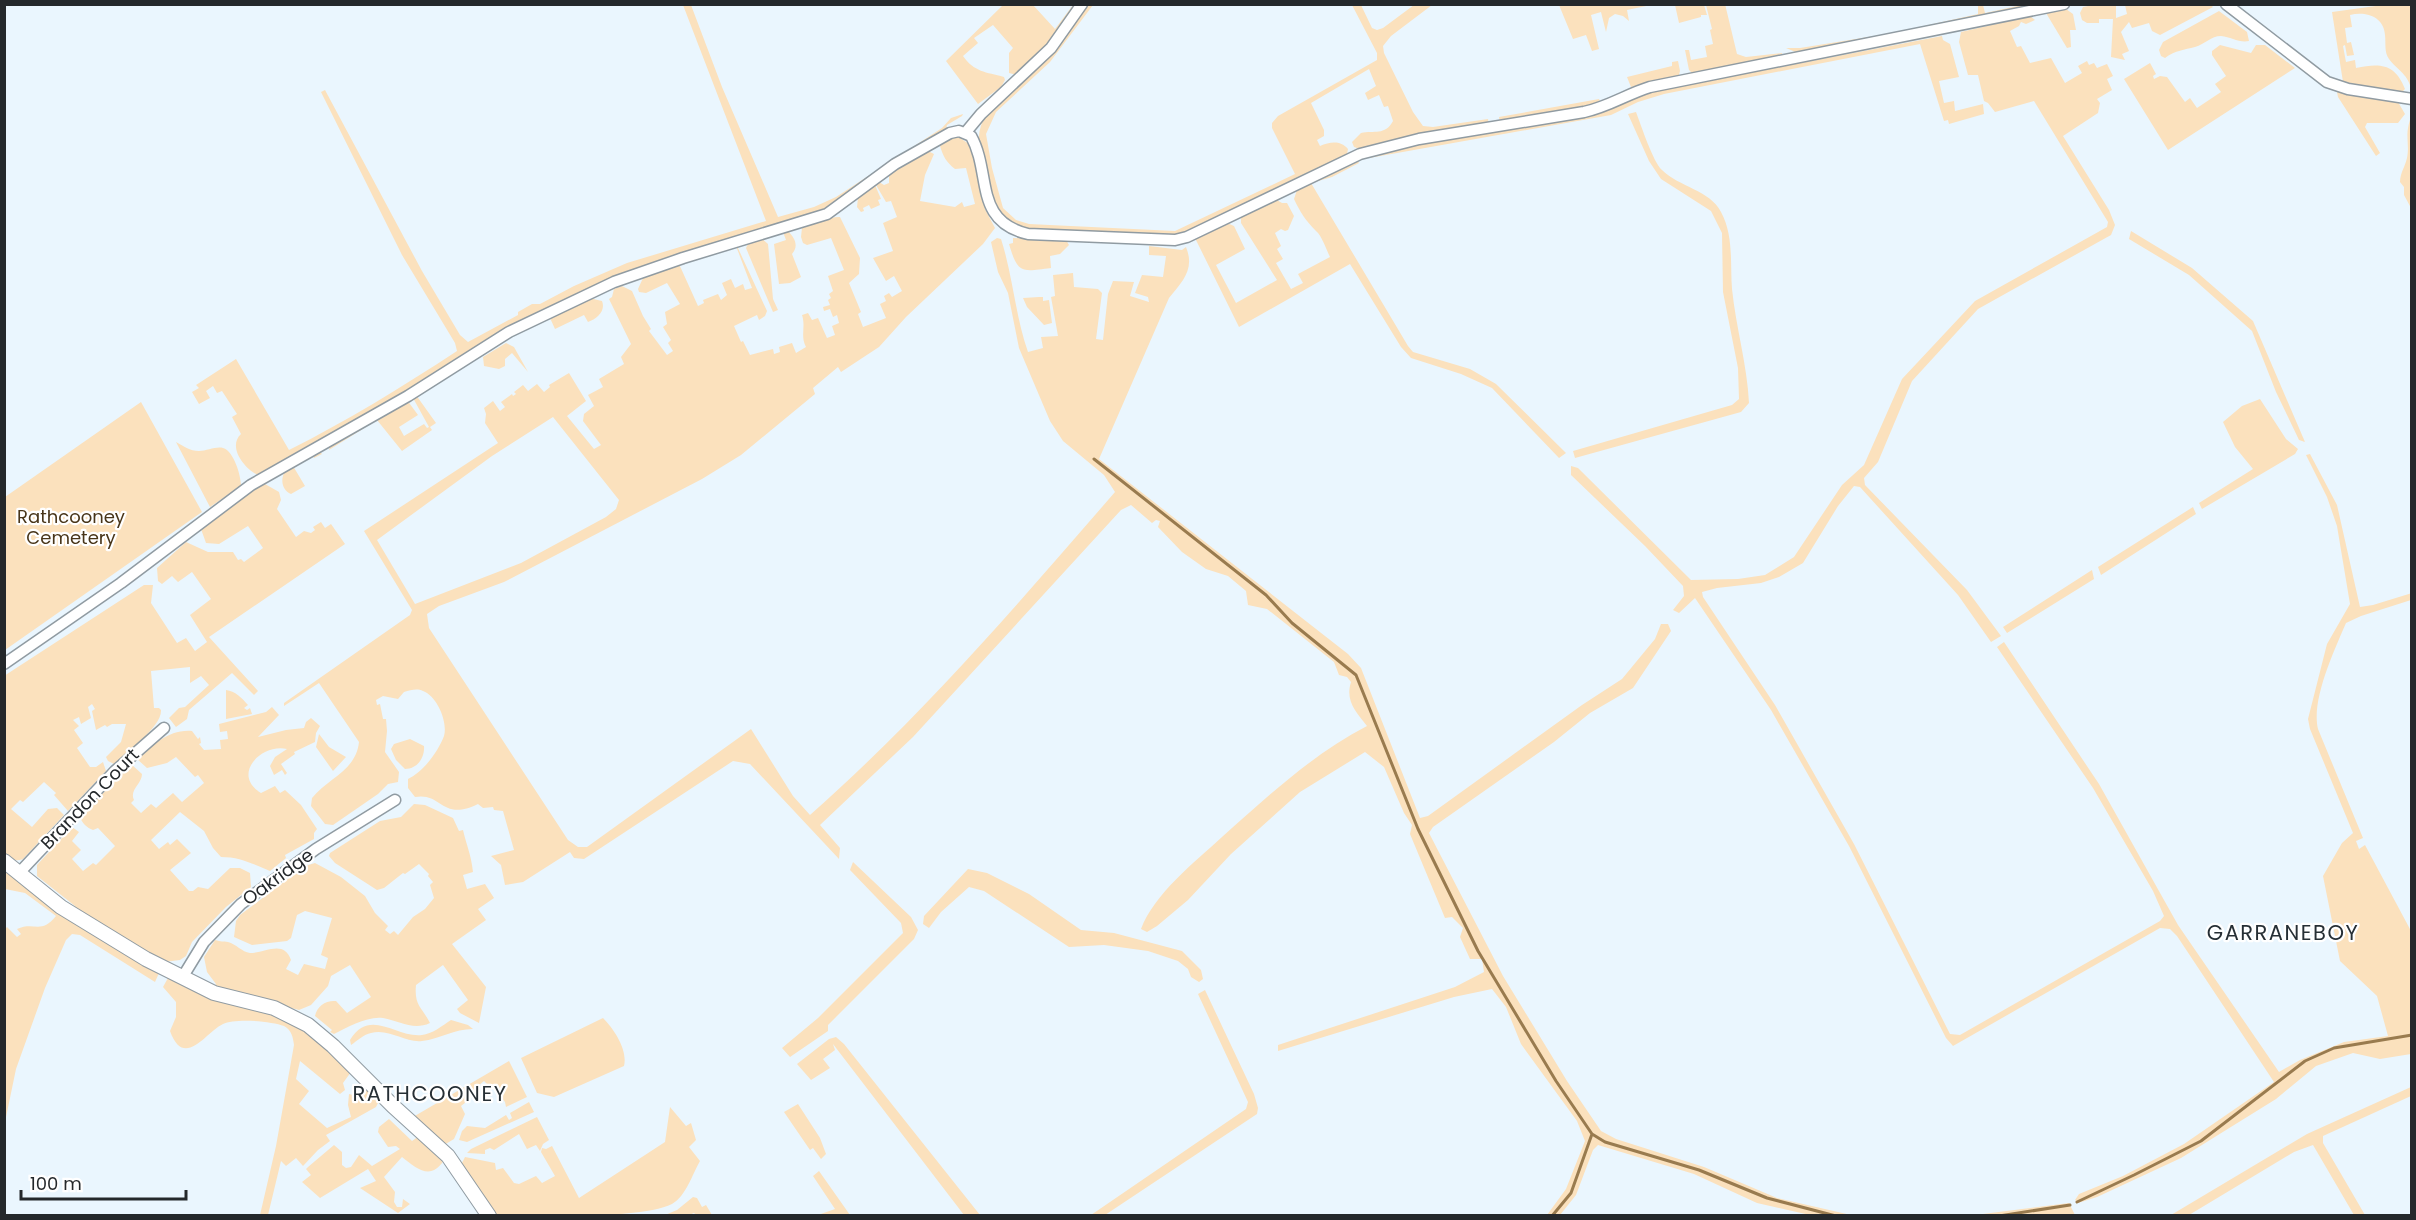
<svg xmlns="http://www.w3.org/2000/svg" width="2416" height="1220" font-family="Poppins,sans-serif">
  <rect width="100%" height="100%" fill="#eaf6fe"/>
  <path fill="#fbe1bd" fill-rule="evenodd" d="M 1086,4 L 1093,5 L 1050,62 L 996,112 L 986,134 L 992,168 L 1003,208 L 1016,220 L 1029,224 L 1175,231 L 1295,174 L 1272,128 L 1272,123 L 1278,116 L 1377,60 L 1377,53 L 1352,5 L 1361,5 L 1372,28 L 1377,30 L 1383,28 L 1414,5 L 1432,5 L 1391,36 L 1383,46 L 1384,53 L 1413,112 L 1423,126 L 1433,127 L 1488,119 L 1489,125 L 1400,138 L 1360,149 L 1354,147 L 1352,142 L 1361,133 C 1374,130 1385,136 1393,121 L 1388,106 L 1384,107 L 1379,95 L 1368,100 L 1365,93 L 1376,86 L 1369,69 L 1311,103 L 1324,130 L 1324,136 L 1317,140 L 1320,146 C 1330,142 1340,140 1348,149 L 1347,154 L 1193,229 L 1171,237 L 1028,229 C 1018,225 1008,221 1000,212 C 989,200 979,152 979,136 C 979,130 982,124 983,118 Z
    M 1725,4 L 1737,54 L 1746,57 L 1782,53 L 1782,54 L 1694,75 L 1689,70 L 1685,50 L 1689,50 L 1691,60 L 1707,57 L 1705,46 L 1713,44 L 1710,30 L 1712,29 L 1706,5 Z
    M 2098,4 L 2116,5 L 2116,18 L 2127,14 L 2125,5 L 2210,4 L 2213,7 L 2160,35 L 2152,31 L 2149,23 L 2132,28 L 2129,22 L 2121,32 L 2129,51 L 2122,54 L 2125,60 L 2111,57 L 2113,19 L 2099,19 L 2099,23 L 2087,23 L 2082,20 L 2080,13 L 2083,7 Z
    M 683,5 L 691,5 L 722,87 L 778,217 L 814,207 L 836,197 L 942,128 L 951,118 L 963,114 L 962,116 L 947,125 L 946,129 L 826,209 L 610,278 C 537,310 471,355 403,395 C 355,422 305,446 258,475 C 245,469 227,447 241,434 L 232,417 L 237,414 L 222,391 L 217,393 L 213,386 L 206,391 L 210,398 L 199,404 L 192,392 L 199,388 L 196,385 L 236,359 L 289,450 C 347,421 402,387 457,351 L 455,343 L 402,255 L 321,92 L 325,90 L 422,271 L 460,335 L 468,342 L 518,315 L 518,312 L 532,304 L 540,304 L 574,286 L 627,263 L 766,221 Z
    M 1003,5 L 1033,5 L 1055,29 L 1073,5 L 1078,5 L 1040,55 L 1017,75 L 1009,73 L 1009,53 L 1013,48 L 993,25 L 974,38 L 978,43 L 963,56 C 974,72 986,72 1004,77 L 1005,80 L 1001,87 L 978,104 L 946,61 Z
    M 1559,5 L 1651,5 L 1627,10 L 1629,21 L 1623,16 L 1615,14 L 1609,18 L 1606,32 L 1601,12 L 1591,15 L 1599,49 L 1592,51 L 1586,35 L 1573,39 Z
    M 1675,5 L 1704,5 L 1707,15 L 1701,15 L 1701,17 L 1679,23 Z
    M 1978,5 L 1983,5 L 1985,13 L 2022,5 L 2049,5 L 1798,53 L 1786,48 L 1800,48 L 1893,33 L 1978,14 Z
    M 2383,5 L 2411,5 L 2411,88 C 2407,73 2397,70 2389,59 C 2384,52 2386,43 2385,35 C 2384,16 2365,11 2350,15 L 2352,27 L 2345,28 L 2347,43 L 2351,42 L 2354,55 L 2347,56 L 2345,45 L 2343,46 L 2346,62 L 2355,60 L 2356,68 C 2381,63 2395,64 2405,89 L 2400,94 L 2343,82 L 2332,12 Z
    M 2066,9 L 2073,14 L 2076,30 L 2070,30 L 2071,47 L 2067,48 L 2046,13 Z
    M 2219,11 L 2247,32 L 2249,41 C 2239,43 2231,37 2221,36 C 2211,36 2205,44 2195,47 C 2184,50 2176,50 2165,58 L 2161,56 L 2159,50 L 2163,42 Z
    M 2030,16 L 2035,20 L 2026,24 L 2021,22 L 2019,26 L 2010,31 L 2017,47 L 2021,46 L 2030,63 L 2051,58 L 2065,83 L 2082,73 L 2078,66 L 2087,61 L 2089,65 L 2094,63 L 2097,68 L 2107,64 L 2113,76 L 2107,79 L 2112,90 L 2097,99 L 2100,103 L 2098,113 L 2063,136 L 2109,210 L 2115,225 L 2111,235 L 1978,309 L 1912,381 L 1878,462 L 1864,478 L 1865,485 L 1967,590 L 2001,636 L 1991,642 L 1958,595 L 1860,487 L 1854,486 L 1838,506 L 1803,563 L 1779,577 L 1761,583 L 1717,588 L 1702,592 L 1703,597 L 1775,705 L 1854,844 L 1950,1034 L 1960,1035 L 2160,921 L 2164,916 L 2153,891 L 2093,788 L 1997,647 L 2004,642 L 2099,784 L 2178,925 L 2279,1072 L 2300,1060 L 2344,1042 L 2388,1036 L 2377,996 L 2340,961 L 2323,876 L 2342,843 L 2353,833 L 2310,729 L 2308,719 L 2327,644 L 2350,604 L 2337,526 L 2327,497 L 2306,455 L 2310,454 L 2337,505 L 2360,607 L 2373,605 L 2412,593 L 2411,600 L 2361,616 L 2346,623 C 2334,651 2311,700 2318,729 L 2363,838 L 2356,841 L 2359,849 L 2365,845 L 2411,931 L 2411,1054 L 2380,1059 L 2353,1053 L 2316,1066 L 2276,1099 L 2181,1158 L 2097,1197 L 2078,1203 L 2075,1200 L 2079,1194 L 2123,1176 L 2184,1144 L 2274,1082 L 2177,936 L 2170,929 L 2160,928 L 1953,1046 L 1946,1038 L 1849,846 L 1771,710 L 1695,598 L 1679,613 L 1673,610 L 1684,596 L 1683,586 L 1645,546 L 1571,475 L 1571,466 L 1578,468 L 1691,580 L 1738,579 L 1765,575 L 1794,557 L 1842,485 L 1864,465 L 1902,379 L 1975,301 L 2107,227 L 2108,222 L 2034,101 L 1995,112 L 1988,103 L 1984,101 L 1978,75 L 1968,75 L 1959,42 L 1961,32 Z
    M 1942,36 L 1943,40 L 1950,44 L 1959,77 L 1939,81 L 1944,103 L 1954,101 L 1955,111 L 1983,104 L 1984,114 L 1949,124 L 1948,120 L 1944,121 L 1920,44 L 1664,94 L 1638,102 L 1611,115 L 1369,158 L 1369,154 L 1383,151 L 1570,119 L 1609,110 L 1639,94 Z
    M 2220,45 L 2251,53 L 2256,45 L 2265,45 L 2295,68 L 2168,150 L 2124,79 L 2150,63 L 2156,74 L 2153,76 L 2154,79 L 2160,76 L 2167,77 L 2185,102 L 2190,98 L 2197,108 L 2221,92 L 2215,84 L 2226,76 L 2212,55 L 2212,51 Z
    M 1678,61 L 1680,71 L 1678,78 L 1631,87 L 1627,77 L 1672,66 L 1672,62 Z
    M 2337,92 L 2398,102 L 2405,114 L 2398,123 L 2367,123 L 2365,127 L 2380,153 L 2376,156 L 2338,97 Z
    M 1599,99 L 1601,104 L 1500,123 L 1499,117 Z
    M 1636,112 C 1641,125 1653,162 1662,170 C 1679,187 1710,190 1721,212 C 1734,236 1730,264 1732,289 C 1736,328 1747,364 1749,403 L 1741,412 L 1575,458 L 1573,451 L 1732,405 L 1739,399 L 1738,368 L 1723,292 L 1722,233 L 1711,211 L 1661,179 L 1649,161 L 1628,114 Z
    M 2411,117 L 2412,208 L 2411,208 L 2404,195 L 2404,187 L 2400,182 C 2400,173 2405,167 2407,158 C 2410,143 2404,136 2411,117 Z
    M 951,138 L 960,138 L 972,146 L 985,209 L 995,228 L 983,244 L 906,317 L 879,347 L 841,372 L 838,367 L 813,388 L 815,394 L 741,455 L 702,479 L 504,582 L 439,606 L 427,614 L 429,628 L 568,840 L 578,847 L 587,847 L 751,729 L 793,796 L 810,815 C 921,717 1018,604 1115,492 L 1104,475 L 1063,441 L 1050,421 L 1019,348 L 1008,293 L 998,272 L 991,242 L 997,238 L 1001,239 C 1013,276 1015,315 1028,352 L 1043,348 L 1041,337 L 1058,336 L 1051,297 L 1055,296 L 1053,275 L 1073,273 L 1074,287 L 1098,289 L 1102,293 L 1096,339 L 1103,340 L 1108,294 L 1113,281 L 1134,282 L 1130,296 L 1149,302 L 1148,297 L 1135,293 L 1142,275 L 1163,277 L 1166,256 L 1149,255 L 1149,246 L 1182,250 L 1186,247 C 1195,269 1183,281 1169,298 L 1099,459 L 1348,654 L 1361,668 L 1420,818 L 1428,816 L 1582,705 L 1622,679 L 1655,639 L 1661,624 L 1668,624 L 1671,631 L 1633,688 L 1590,713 L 1554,742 L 1433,827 L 1429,833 L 1503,976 L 1567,1081 L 1601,1131 L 1616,1139 L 1704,1167 L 1777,1198 L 1851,1215 L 1810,1215 L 1757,1203 L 1694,1174 L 1598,1145 L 1593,1150 L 1576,1195 L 1560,1215 L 1547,1215 L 1566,1189 L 1585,1141 L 1577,1121 L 1521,1044 L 1506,1007 L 1492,989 L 1454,997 L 1278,1051 L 1278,1045 L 1455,987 L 1484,972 L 1482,959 L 1470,959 L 1460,937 L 1463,928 L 1452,917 L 1445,918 L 1410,834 L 1412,825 L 1404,813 L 1384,767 L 1365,752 L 1300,792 L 1231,854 L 1188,900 L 1157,926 L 1147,932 L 1141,929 C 1154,894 1195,862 1222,837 C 1268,796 1313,754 1367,726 C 1356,712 1345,701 1351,682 L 1347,677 L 1339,675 L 1334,662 L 1267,609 L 1248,605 L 1246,591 L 1228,576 L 1206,569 L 1182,552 L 1158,527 L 1160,521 L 1156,520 L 1152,523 L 1131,505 L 1121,510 L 913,737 L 820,825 L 840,848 L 839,859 L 750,764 L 733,761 L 584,859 L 574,858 L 570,852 L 523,882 L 505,885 L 501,865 L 491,856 L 514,850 L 503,811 L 494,810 L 493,807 L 483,808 L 478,804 C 442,822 442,792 415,797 L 408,788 L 408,779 C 423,772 438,752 444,736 C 448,722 437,696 423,691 C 417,688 411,690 404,692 L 398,699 L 383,696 L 376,700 L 377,705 L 380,704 L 383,719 L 386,719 L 387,731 L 385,752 L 399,772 L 398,782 L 388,784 L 378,794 L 333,825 L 325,824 L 311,806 L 312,798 C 328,778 356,771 359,742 L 319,683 L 284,706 L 284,703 L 410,615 L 412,610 L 364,531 L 498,443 L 485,423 L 486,414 L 484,408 L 493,401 L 500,411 L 505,407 L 501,402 L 512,394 L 513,396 L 516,394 L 514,392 L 523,385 L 528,391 L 537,384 L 544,392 L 550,387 L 549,385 L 569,373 L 586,401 L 567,416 L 594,449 L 601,445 L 583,421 L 584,414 L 594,406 L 588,395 L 603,387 L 599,379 L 624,364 L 621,357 L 631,344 L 609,299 L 612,297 L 614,289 L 622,286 L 632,291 L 643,316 L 651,329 L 649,331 L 667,355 L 673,351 L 668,343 L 671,340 L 663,327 L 667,324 L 665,312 L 680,304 L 667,283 L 646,293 L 639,292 L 638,289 L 643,278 L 679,264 L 698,306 L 704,303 L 703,300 L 718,294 L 721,300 L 727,295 L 722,283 L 731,279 L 735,288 L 743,284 L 745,290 L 752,288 L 736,246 L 737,246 L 767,311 L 765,316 L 759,320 L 757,315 L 734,326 L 741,342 L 743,341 L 750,355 L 773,349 L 774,354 L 780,352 L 779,347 L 792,343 L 796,353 L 806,347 C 800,336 806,327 802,315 L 808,313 L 812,320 L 818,318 L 827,338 L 835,335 L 832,326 L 839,323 L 837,315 L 833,317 L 830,309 L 824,311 L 823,307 L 830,305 L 828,300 L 831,298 L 829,294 L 833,291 L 828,276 L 844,270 L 831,238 L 807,245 L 803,243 L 801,237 L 802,228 C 812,225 832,216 840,217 L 860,258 L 859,274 L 849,283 L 861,312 L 858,314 L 863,327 L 886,318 L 880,304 L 886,301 L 884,296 L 889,293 L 892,297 L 902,291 L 894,276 L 886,281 L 873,258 L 893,251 L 883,223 L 897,217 L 891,201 L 886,202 L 876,185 L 879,182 L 884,185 L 889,183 L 889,176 L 892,172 L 928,151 L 934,154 L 925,175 L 920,201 L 955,207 L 962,202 L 964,207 L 975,204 L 966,168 L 955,169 C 946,162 943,156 940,146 L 943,141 ZM 553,417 L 619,500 L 616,509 L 606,517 L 521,563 L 415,604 L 377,540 L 492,456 Z
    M 1357,159 L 1359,163 L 1332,177 L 1311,183 L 1408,346 L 1413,352 L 1470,369 L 1496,384 L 1566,453 L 1559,458 L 1492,388 L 1461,374 L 1411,358 L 1401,347 L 1350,264 L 1239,327 L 1195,238 L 1227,223 L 1234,226 L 1245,249 L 1216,265 L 1236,303 L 1277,280 L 1241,223 L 1241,216 L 1275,199 L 1282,203 L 1287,203 L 1294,216 L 1288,230 L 1285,231 L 1281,229 L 1275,233 L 1281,246 L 1277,249 L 1283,259 L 1276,263 L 1291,289 L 1303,283 L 1298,274 L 1330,257 C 1326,249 1322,236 1316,231 C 1306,221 1300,212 1294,199 L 1297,190 Z
    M 875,185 L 881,199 L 878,200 L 880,205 L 871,209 L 869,205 L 863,208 L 864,211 L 861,212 L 857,207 L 858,198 Z
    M 788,231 C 795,238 799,246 792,254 L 801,277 L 790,283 L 779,284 L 774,244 L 786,240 L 783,232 Z
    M 2131,231 L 2192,268 L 2253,321 L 2305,442 L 2299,440 L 2276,392 L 2252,331 L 2189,275 L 2129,239 Z
    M 761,238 L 768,244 L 773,299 L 778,310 L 773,312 L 746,248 L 749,242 Z
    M 1013,238 L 1066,240 L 1069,245 L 1060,254 L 1050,256 L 1051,268 C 1021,272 1018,274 1009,244 L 1013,243 Z
    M 1039,297 L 1043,297 L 1043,301 L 1049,300 L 1052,323 L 1044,325 L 1027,307 L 1023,298 Z
    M 589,298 L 602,301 C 606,311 597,319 588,322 L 584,315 L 555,329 L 550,318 Z
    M 506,343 L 514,347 L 528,372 L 512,353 L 505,359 L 505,366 L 499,369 L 484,366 L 483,357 Z
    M 416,395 L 436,423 L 430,427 L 432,430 L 402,451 L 377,420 L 329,450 L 330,446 L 407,400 L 418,415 L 399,427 L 404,436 L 424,424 L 427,428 L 429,427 L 413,398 Z
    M 2260,399 L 2286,439 L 2298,449 L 2295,454 L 2202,509 L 2199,503 L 2253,469 L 2235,447 L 2223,422 L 2242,406 Z
    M 141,402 L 202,512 L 5,650 L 5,497 Z
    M 176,442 C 183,446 190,451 199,451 C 207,451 216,446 223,448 C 234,451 241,476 241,486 L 210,507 Z
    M 320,452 L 322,454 L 314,458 L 313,456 L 293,466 L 305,486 L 291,494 C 282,490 280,480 285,471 L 314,453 Z
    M 265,484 L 279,492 L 281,500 L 277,509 L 296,537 L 304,531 L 311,533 L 315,530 L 313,527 L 321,522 L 325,528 L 331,524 L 345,544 L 209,637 L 258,691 L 254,695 L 232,673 L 189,710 L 187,719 L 176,727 L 169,718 L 179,708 L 185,707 L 209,685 L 201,676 L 190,683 L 190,667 L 151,671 L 154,708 L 159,708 L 161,710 C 162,727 126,752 114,764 L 108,761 L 106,757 L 121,742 L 126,724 L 112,724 L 107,727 L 105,725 L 96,730 L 92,711 L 95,709 L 92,704 L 88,707 L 91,718 L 81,724 L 79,717 L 73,720 L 79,726 L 74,730 L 83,743 L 77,748 L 90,767 L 96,767 L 103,762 L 106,771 L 68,811 L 54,795 L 56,793 L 44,782 L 23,802 L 20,800 L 11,809 L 32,827 L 48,809 L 57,808 L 64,815 L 23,859 C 15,862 10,859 5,854 L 4,676 L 144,585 L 153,585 L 151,603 L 177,643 L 186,638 L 195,651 L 207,642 L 190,615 L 211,599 L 192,572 L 178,582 L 172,576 L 162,584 L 158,581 L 157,568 L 186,542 L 208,552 L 233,552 L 238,560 L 241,559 L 244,562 L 263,548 L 248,526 L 219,544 L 206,543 L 201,529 L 239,498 Z
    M 2193,507 L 2196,514 L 2101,575 L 2098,567 Z
    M 2092,570 L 2094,579 L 2007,633 L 2003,627 Z
    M 226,690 C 235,691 242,698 248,705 L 244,708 L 247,710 L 250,708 L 252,714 L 226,719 Z
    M 272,707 L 279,715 L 258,737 L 286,730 L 304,728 L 306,722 L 311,718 L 320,726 L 316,733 L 315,742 L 294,752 L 295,754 L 281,764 L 287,773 L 285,775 L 282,770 L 274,775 L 270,766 L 275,757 L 287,749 C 261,743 231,775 261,793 L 275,786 L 280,793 L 285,790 L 301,805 L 317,829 L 314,833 L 314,839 L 285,855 L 286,858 L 270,871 C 253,864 240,857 221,857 L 213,848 L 204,831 L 180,812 L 151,840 L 159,849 L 168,842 L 170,845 L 177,839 L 191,853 L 170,870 L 189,891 L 193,891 L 198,887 L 208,889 L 230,868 L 240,868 L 250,873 L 251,887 L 226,907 L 192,942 L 186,956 L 180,960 L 164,962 L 74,908 L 75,906 L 37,876 L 37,865 L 72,827 L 79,832 L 72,841 L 81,850 L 72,859 L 83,871 L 93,863 L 96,865 L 115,846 L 98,828 L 93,830 C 87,828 82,823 80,817 L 131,764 L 142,774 C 142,784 129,790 134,800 L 131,803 L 141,813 L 151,804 L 156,808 L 173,793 L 182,802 L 204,783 L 198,775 L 195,777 L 176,757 L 167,763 L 147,768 L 137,759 C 153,745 169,729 192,731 L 198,739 L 200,737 L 201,743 L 199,744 L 204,750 L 221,749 L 220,740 L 228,739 L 227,731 L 220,732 L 219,724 L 266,712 Z
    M 319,734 L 329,747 L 346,757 L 333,771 L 316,747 Z
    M 410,739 L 424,746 C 425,758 417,769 405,769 L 396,760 L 391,749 L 394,744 Z
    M 414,804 L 425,805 L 453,818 L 459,831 L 463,830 C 467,847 471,854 473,872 L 463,875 L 467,889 L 485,884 L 494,898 L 478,909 L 486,920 L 452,944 L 486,987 L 479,1023 L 460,1013 L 457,1009 L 468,1000 L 443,965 L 416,985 C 414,1006 422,1007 430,1023 C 413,1031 400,1021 383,1018 C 367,1016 348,1027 334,1034 L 330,1032 L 332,1030 L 315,1016 C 317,1006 326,1000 336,1001 L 347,1013 L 371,997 L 350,965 L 331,976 L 328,986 L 311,1005 L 299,1010 L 214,987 L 216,984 L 207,972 L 204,957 L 215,940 C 221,942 223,941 228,942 C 236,944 242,952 250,953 C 265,953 284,939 291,960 L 286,969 L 298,975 L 304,964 L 325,969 L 328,958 L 321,955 L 332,918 L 305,911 L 297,915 L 291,938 L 287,941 L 252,945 L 234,937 L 236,921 L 240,915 L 305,866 L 315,863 L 341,877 L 365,896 L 375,913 L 388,926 L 385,930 L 390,934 L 394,931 L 398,935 L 413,917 L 425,909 L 434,898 L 430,885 L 433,882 L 428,876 L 429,874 L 419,864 L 405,874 L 403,873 L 384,888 L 377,890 L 335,863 L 329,856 L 330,853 L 380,821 L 401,817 Z
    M 853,862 L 911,917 L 918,930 L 914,939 L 828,1025 L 828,1031 L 790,1057 L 782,1048 L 818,1018 L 903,933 L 901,923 L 850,870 Z
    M 5,866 L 159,973 L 155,982 L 80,935 L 72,934 L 66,940 L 45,988 L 16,1069 L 5,1122 L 5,929 L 7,927 L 17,937 L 21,934 L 17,929 C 34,921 41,935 56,916 L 25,893 L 5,889 Z
    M 968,869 L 987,873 L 1029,894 L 1081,930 L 1114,933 L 1182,951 L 1201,970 L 1203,979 L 1199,982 L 1191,977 L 1188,969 L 1178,961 L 1148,951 L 1104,945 L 1069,947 L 984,891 L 969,887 L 941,912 L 929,928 L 923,924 L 924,916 Z
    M 168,978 L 193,990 L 272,1012 L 298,1023 L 351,1072 L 343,1083 L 345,1090 L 340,1094 L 300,1061 L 296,1079 L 309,1091 L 299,1104 L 327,1128 L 351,1117 L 348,1105 L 349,1094 L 353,1095 L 366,1088 L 379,1101 L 376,1107 L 326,1135 L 330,1141 L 318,1150 L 303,1166 L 296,1158 L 286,1166 L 281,1161 L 268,1215 L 260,1215 L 276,1146 L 294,1045 C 293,1038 292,1030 284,1026 C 271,1021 235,1018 223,1024 C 206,1032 184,1070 170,1031 L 176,1017 L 176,1002 L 163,987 Z
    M 1205,990 L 1254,1094 L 1258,1108 L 1257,1114 L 1105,1215 L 1091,1215 L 1246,1109 L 1248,1102 L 1198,994 Z
    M 603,1018 C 614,1029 628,1050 624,1066 L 554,1097 L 537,1093 L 521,1058 Z
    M 451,1020 L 468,1025 L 473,1029 C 454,1029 440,1039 422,1041 C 405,1043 389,1028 371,1033 C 364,1034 357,1041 351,1045 L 350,1040 C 370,1007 396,1038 422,1035 C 432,1034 442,1026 451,1020 Z
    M 836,1037 L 844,1044 L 980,1215 L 964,1215 L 833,1044 L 835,1050 L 823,1059 L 830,1068 L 811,1080 L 797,1064 L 829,1039 Z
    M 509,1061 L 527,1097 L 506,1107 L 505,1102 L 492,1086 L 490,1087 L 484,1081 L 467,1095 L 470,1099 L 461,1106 L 465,1114 L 454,1139 L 444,1145 L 413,1117 Z
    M 2411,1087 L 2411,1096 L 2323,1136 L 2323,1143 L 2365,1215 L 2354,1215 L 2313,1145 L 2294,1152 L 2189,1215 L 2171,1215 L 2307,1134 Z
    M 529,1102 L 534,1112 L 467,1142 L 459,1140 L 462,1131 L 467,1126 L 485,1128 L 506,1115 L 509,1120 L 512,1118 L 510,1113 Z
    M 798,1104 L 820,1138 L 826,1154 L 821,1159 L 813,1148 L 810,1150 L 784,1112 Z
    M 670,1107 L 686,1126 L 691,1123 L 696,1140 L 689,1147 L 700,1161 C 692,1175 686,1196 672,1204 C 640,1220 537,1215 494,1215 L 461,1165 L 465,1157 L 495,1163 L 496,1170 L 503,1168 L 514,1183 L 519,1184 L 536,1176 L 542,1183 L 555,1176 L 541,1152 L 542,1148 L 546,1149 L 552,1146 L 579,1198 L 665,1142 Z
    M 537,1117 L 549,1140 L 543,1144 L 540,1151 L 536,1145 L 527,1149 L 519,1134 L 494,1150 L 490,1148 L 485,1150 L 485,1154 L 467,1153 L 471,1149 Z
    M 389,1119 L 412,1141 L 419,1136 L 444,1160 C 431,1181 417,1169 402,1157 L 384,1177 L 395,1192 L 394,1202 L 397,1207 L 402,1207 L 403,1199 L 410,1204 L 398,1213 L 360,1188 L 376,1181 L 368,1169 L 320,1198 L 302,1182 L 311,1175 L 306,1169 L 308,1167 L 334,1145 L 342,1152 L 342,1165 L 346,1168 L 351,1167 L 359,1155 L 372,1166 L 400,1149 L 396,1146 L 388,1147 L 378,1132 L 379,1127 Z
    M 819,1171 L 850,1215 L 818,1215 L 835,1209 L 813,1176 Z
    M 693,1197 L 697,1198 L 702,1207 L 706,1205 L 712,1215 L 696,1215 L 694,1213 L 689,1215 L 665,1215 L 677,1210 Z
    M 2069,1203 L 2075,1215 L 2065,1215 L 2065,1214 L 1975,1215 Z"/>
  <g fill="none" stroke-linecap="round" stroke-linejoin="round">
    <path stroke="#997b4f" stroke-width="3" d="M 1094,459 L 1266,595 L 1292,623 L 1356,675 L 1418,829 L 1478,951 L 1556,1081 L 1592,1134 L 1605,1142 L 1699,1170 L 1767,1198 L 1836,1216
      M 2077,1202 L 2134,1175 L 2201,1141 L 2305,1061 L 2334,1048 L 2412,1035
      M 1552,1216 L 1571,1193 L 1592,1134
      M 1999,1216 L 2070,1205"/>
    <defs>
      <path id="minor" d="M 2226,4 L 2327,82 L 2348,89 L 2412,99
        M 966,132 L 981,114 L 1051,48 L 1082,4
        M 4,664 L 121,583 L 251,485 L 408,396 L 509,332 L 614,282 L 683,258 L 827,214 L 895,164 L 950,133 L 959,131 L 971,136 C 992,174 973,221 1028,234 L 1175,240 L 1187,237 L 1360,154 L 1419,139 L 1584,112 C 1608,107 1627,94 1650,87 L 2064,4
        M 19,873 L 115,771 L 164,728
        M 182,978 L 204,942 L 241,904 L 316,849 L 395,800"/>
      <path id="tertiary" d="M 4,861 L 61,907 L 146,959 L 214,993 L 274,1008 L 308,1025 L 333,1046 L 393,1106 L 448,1156 L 489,1216"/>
    </defs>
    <use href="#minor" stroke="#909ba2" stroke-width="13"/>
    <use href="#tertiary" stroke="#909ba2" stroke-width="16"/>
    <use href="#minor" stroke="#fff" stroke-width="10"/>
    <use href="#tertiary" stroke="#fff" stroke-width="14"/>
  </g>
  <g text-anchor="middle" stroke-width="4.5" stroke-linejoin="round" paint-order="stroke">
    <g font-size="18" fill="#483519" stroke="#fff">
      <text x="71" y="523">Rathcooney<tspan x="71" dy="21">Cemetery</tspan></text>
    </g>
    <g font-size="18" fill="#24282b" stroke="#fff">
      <text transform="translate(90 799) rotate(-46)" y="6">Brandon Court</text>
      <text transform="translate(278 877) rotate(-36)" y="6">Oakridge</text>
    </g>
    <g font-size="21" letter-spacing="1.5" fill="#262f35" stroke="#fff">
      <text x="2283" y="940">GARRANEBOY</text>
      <text x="430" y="1101">RATHCOONEY</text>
    </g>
  </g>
  <rect width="2416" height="1220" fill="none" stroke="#24282b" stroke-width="12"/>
  <path d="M21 1190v9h165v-9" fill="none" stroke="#24282b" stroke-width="3"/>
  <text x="30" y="1190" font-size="18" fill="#24282b" stroke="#ffffff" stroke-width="4.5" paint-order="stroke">100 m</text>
</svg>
